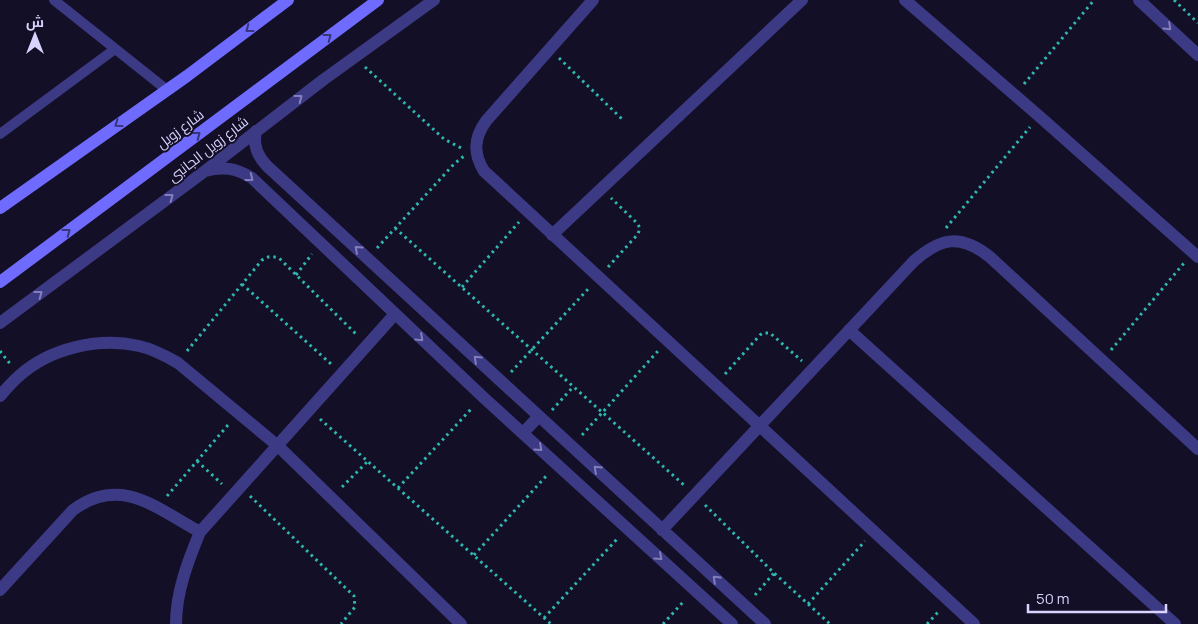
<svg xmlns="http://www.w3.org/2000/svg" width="1198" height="624" font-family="Manrope,Cairo,sans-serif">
  <rect width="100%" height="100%" fill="#130f26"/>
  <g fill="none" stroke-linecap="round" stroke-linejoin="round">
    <path stroke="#2fb8b0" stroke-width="3" stroke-dasharray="2.5 4" stroke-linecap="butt" d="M 1174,0 L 1198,23
      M 559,58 L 623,120
      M 365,67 L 444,139 L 463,149
      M 1024,84 L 1094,0
      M 395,228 L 684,485
      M 946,228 L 1030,127
      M 377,248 L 454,164 L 464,156
      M 608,267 L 638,234 L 640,228 L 637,223 L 611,198
      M 296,275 L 312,254
      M 242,284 L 331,364
      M 462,287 L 519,222
      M 1111,350 L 1184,263
      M 0,351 L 11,365
      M 187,351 L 262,260 C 268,256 272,256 279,258 L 358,336
      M 511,372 L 590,287
      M 725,374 L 760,335 L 763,333 L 770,333 L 802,361
      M 552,410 L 574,386
      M 320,419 L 551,624
      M 582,435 L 658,351
      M 197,461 L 222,484
      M 342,487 L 368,461
      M 398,488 L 472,408
      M 167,496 L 228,425
      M 250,496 L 354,596 L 355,607 L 341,624
      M 705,505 L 774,573 L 830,624
      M 474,555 L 548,474
      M 755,595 L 774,573
      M 808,604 L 865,541
      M 544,618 L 618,538
      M 663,624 L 684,601
      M 927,624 L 940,610"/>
    <path stroke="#3d3a85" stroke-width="10" d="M 54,0 L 167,90
      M 0,134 L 115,49"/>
    <path stroke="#3d3a85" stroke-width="12" d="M 593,0 L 486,121 C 474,138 473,153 484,171 L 974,624
      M 905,0 L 1039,116 L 1198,257
      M 1139,0 L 1198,55
      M 256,131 C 253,145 257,155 267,166 L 765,624
      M 205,171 C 223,166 236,168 252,178 L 483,397 L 732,624
      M 552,235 L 802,0
      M 0,323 L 205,171 L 323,80 L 434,0
      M 849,330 L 1175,624
      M 0,396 C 6,389 12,382 19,376 C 50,348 99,337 139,346 C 153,349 166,356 178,363 L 278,446 L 461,624
      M 523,433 L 539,416
      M 662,530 L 914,261 C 941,237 961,234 990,257 L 1198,449
      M 0,590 L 73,510 C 121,475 156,508 200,532
      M 176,624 C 176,592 188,561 200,532 L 395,314"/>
    <path stroke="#6f6bff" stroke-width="12" d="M 0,208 L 187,76 L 288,0
      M 0,282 L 378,0"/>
  </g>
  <defs><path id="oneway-chevron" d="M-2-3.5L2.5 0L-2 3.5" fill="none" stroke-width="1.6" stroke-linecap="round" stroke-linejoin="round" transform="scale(1.25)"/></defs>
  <g stroke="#837fbc">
    <use href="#oneway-chevron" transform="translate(1168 27) rotate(43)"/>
    <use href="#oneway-chevron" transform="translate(299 98) rotate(-37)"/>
    <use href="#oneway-chevron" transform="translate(250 178) rotate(38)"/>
    <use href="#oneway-chevron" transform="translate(170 197) rotate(-37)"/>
    <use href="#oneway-chevron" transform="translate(358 249) rotate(-138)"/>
    <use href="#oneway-chevron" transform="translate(39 294) rotate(-37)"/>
    <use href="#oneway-chevron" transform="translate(420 338) rotate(43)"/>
    <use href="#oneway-chevron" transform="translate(477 359) rotate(-137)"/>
    <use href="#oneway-chevron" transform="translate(539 448) rotate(42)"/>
    <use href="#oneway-chevron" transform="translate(597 469) rotate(-137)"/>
    <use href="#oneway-chevron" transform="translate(659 557) rotate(42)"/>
    <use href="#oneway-chevron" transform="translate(716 579) rotate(-137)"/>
  </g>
  <g stroke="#38347d">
    <use href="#oneway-chevron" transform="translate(249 29) rotate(143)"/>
    <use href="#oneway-chevron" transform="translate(328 37) rotate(-37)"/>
    <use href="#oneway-chevron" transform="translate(118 124) rotate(144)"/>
    <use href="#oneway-chevron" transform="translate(197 135) rotate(-37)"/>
    <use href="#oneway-chevron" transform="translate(67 232) rotate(-37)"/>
  </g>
  <g text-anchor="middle" stroke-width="4" stroke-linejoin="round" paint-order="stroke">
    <g font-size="14" fill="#d9d4ff" stroke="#130f26">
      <text transform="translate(180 129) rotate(-37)" y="5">شارع زويل</text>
      <text transform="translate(208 149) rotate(-38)" y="5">شارع زويل الجانبى</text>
    </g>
  </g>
  <g transform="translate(35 35)" stroke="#130f26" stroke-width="4" paint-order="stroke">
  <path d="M0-4L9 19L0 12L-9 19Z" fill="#d9d4ff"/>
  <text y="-8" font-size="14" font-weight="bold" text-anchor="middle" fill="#d9d4ff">ش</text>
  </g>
  <path d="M1028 604v8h138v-8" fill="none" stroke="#d9d4ff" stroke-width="2.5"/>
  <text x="1036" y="604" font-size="15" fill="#d9d4ff" stroke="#130f26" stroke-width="4" paint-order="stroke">50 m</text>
</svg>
